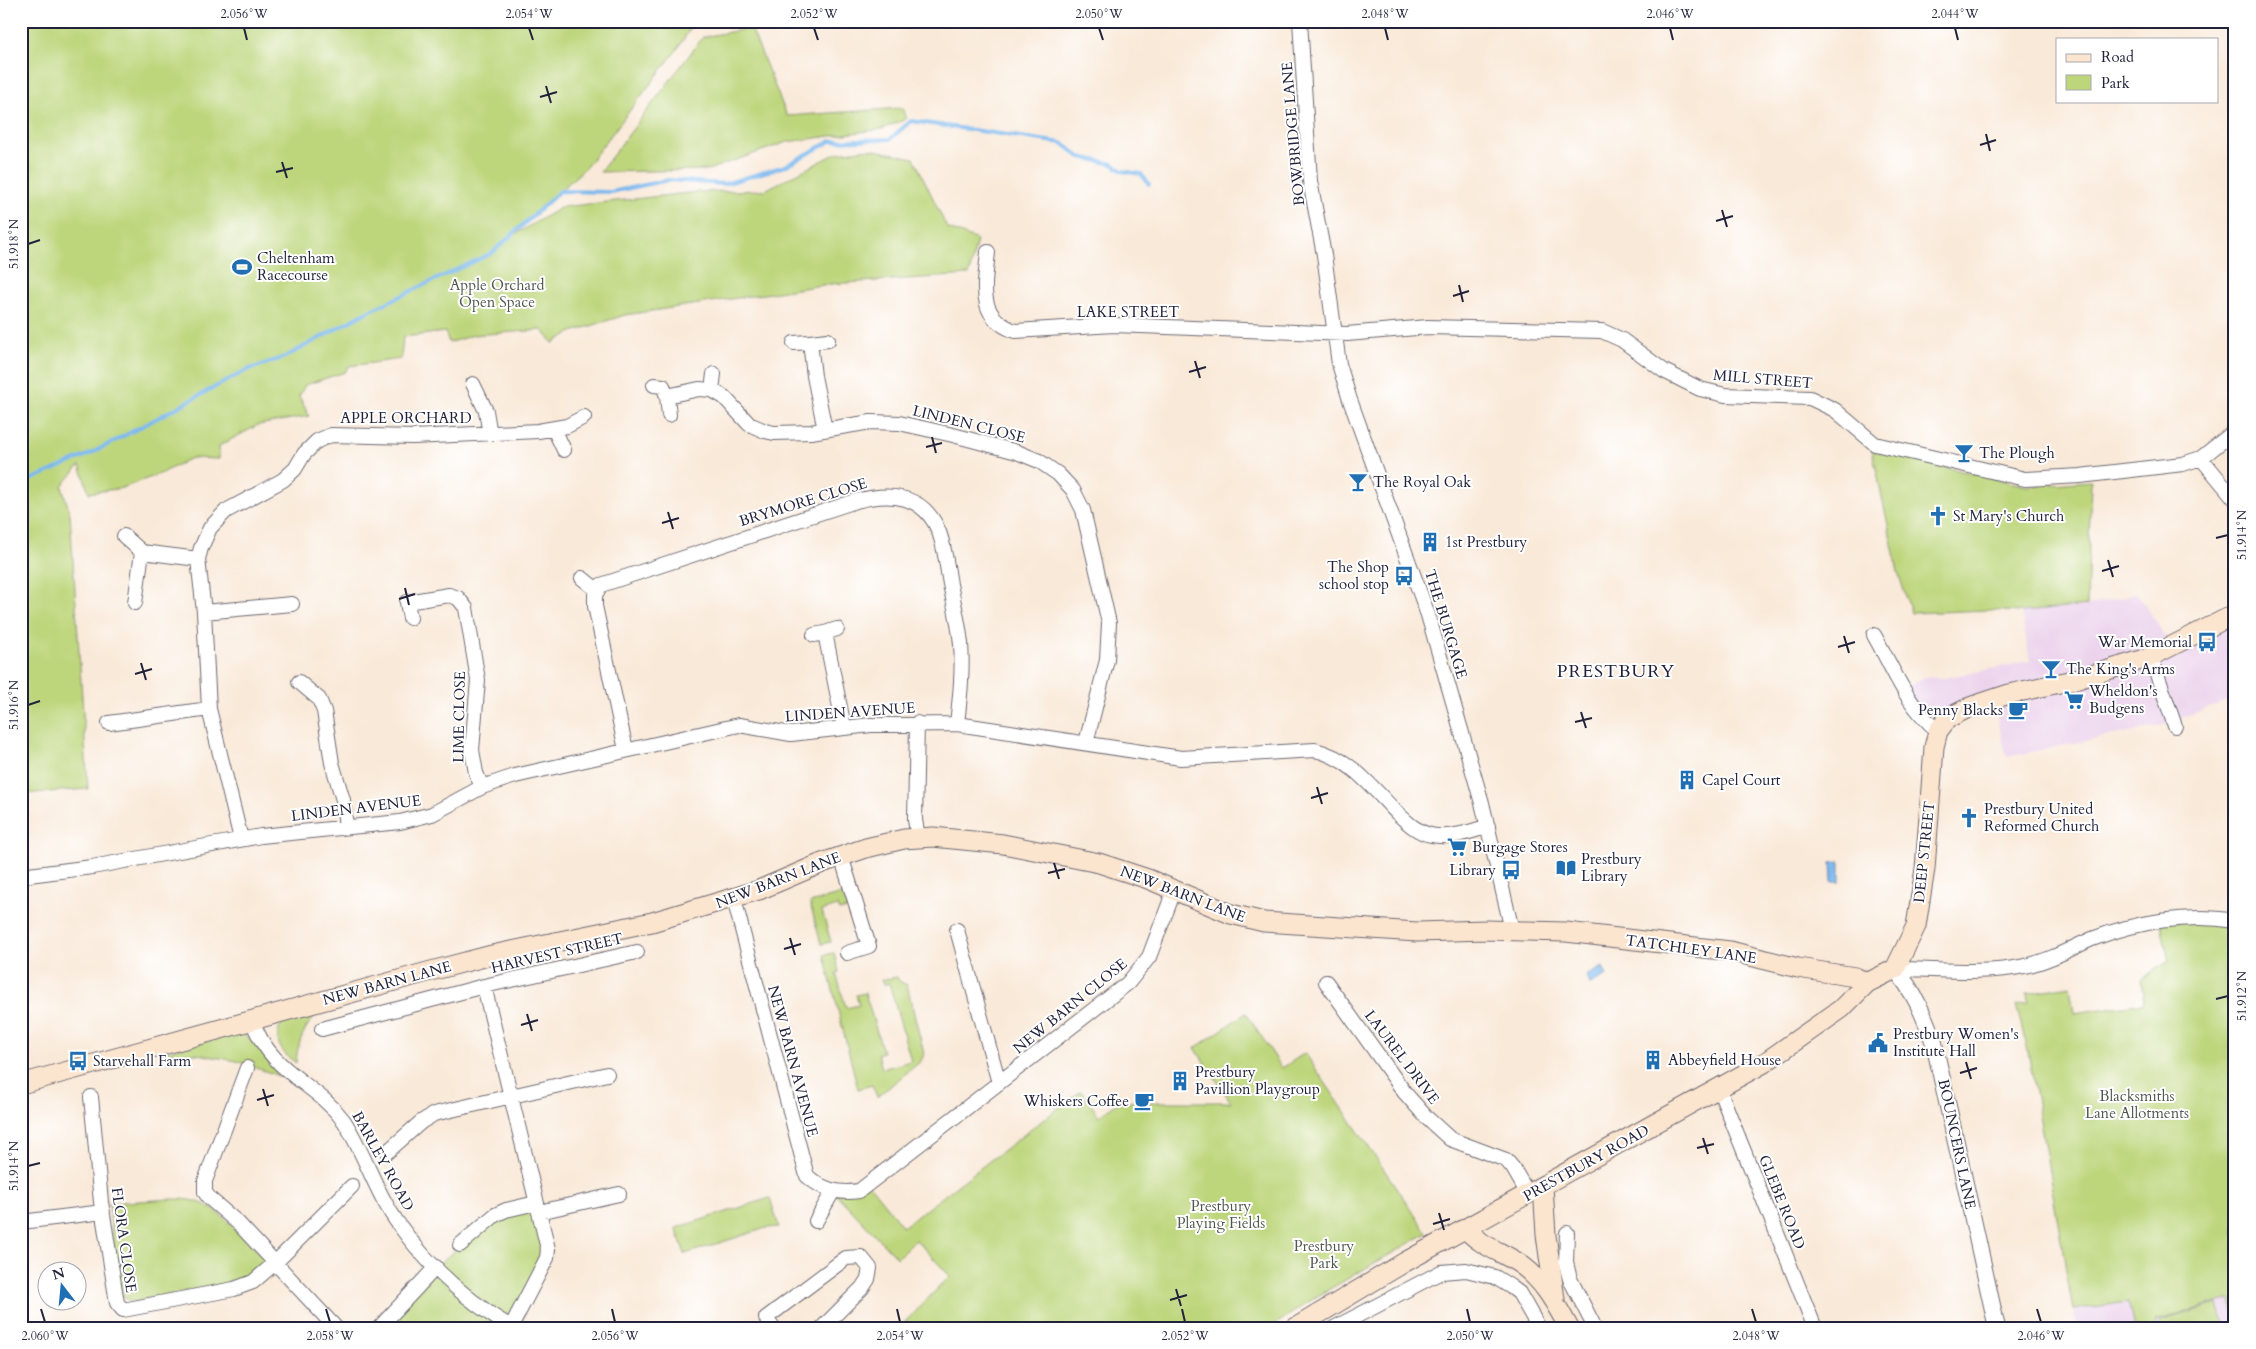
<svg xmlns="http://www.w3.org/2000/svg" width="2256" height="1349" font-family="Cardo,serif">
  <rect width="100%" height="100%" fill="#fff"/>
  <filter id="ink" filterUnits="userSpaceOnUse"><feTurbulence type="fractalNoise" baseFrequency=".02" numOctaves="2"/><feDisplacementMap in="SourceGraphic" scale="10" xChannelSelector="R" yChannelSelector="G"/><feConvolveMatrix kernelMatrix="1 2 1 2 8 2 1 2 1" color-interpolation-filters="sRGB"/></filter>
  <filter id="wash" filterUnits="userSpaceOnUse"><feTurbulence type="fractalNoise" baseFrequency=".0096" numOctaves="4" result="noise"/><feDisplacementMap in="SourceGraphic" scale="20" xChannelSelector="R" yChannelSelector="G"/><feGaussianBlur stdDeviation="1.12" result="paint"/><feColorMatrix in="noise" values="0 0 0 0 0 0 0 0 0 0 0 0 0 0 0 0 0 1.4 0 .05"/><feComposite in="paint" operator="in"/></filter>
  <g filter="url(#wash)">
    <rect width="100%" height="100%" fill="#f9e9d8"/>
    <path fill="#ebd1eb" d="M 2137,593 L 2176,652 L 2235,621 L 2235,698 L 2163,725 L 2007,757 L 1991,692 L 1926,716 L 1907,687 L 1924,677 L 1945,678 L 2030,661 L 2021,612 L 2087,606 Z
      M 2228,1288 L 2235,1328 L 2078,1328 L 2073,1310 Z"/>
    <path fill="#bdd67b" stroke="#707c5b" d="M 21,21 L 695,21 L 676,51 L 586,167 L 512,236 L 562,207 L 697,192 L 765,190 L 837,153 L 870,149 L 914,158 L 947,228 L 977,240 L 969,275 L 830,284 L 625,315 L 572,332 L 553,343 L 542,330 L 473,335 L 449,343 L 445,332 L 403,337 L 401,359 L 349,366 L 345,372 L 305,385 L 299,396 L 309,416 L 258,425 L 219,446 L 219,459 L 191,458 L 162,473 L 122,488 L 89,493 L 80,465 L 62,486 L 70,514 L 88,789 L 21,794 Z
      M 751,28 L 787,116 L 902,108 L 906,119 L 882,129 L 787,142 L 708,170 L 600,172 L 703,37 Z
      M 1872,450 L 2026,486 L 2091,481 L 2087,606 L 2021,612 L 1989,610 L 1911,613 L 1898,572 Z
      M 842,894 L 847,909 L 839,911 L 837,906 L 822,911 L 831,942 L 821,944 L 810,903 Z
      M 2160,921 L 2235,921 L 2235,1325 L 2230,1299 L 2156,1321 L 2158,1328 L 2134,1328 L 2128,1302 L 2073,1310 L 2028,1051 L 2016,1005 L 2028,1003 L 2027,993 L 2070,986 L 2074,1013 L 2144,1003 L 2141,979 L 2169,961 Z
      M 834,953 L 839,972 L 836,973 L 846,1008 L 859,1005 L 856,995 L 865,993 L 883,1052 L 878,1053 L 882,1069 L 911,1061 L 889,983 L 883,985 L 881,980 L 897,977 L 899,981 L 907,985 L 924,1054 L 921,1061 L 877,1097 L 872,1085 L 858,1089 L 824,955 Z
      M 324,1007 C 307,1020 297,1042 296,1063 C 280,1052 271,1038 284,1020 Z
      M 1246,1013 L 1282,1068 L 1305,1053 L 1427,1233 L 1316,1297 L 1270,1328 L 899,1328 L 950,1276 L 916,1240 L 897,1258 L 833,1191 L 868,1183 L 903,1227 L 1081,1091 L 1099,1116 L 1119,1102 L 1231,1102 L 1195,1048 Z
      M 239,1033 L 251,1039 L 279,1076 L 237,1061 L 197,1054 L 159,1053 Z
      M 770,1198 L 779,1227 L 766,1228 L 685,1254 L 676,1228 Z
      M 172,1199 C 179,1199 188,1199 195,1201 C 221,1208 246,1240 264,1258 C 264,1270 253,1277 243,1280 L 133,1302 C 129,1301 126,1300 124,1296 C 116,1284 111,1221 109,1203 Z
      M 536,1203 L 548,1249 L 512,1328 L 381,1328 L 436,1267 L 485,1222 Z
      M 2218,1304 L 2225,1328 L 2162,1328 L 2160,1321 Z"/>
    <path fill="#7ab8ee" stroke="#4e6d94" d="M 1840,862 L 1840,882 L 1832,882 L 1831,863 Z
      M 1603,967 L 1607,975 L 1590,984 L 1586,976 Z"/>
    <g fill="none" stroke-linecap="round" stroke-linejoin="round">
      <path stroke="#7ab8ee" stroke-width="4" d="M 21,484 L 92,453 L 247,370 L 285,357 L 367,312 L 492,253 L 560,191 L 611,192 L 668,180 L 724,184 L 785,166 L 831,141 L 890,139 L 911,121 L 1062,143 L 1080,157 L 1113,164 L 1122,171 L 1141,174 L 1149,184"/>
    </g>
  </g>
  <g filter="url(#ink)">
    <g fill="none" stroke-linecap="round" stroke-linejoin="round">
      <defs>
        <path id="minor" d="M 1300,21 L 1310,181 L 1324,255 L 1339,364 L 1350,400 L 1428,615 L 1482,803 L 1512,930
          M 988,252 C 985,285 976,317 1015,331 L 1114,325 L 1347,334 L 1428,327 L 1602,331 L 1622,340 L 1664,371 L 1700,389 L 1725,395 L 1810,398 L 1835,410 L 1875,444 L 2025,479 L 2080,476 L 2183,464 L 2201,458 L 2235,431
          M 794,343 L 810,342
          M 473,384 L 486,411 L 490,434
          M 654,385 L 663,386 L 667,396 L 699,389 L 712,390 L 724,397 L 749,424 L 765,431 L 774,433 L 811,432 L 871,422 L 899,423 L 953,435 L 1017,452 L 1039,461 L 1058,474 L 1073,490 L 1083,510 L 1109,623 L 1107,660 L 1086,743
          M 712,390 L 714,374
          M 667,396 L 669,415
          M 554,429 L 564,450
          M 825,430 L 814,376 L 810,342 L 828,340
          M 2201,458 L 2235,499
          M 124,536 L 142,552
          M 582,578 L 597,590
          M 135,603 L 142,552 L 198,559
          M 204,612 L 292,604
          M 410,618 L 407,602 L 449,595 L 458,598 L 466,608 L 478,680 L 472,750 L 476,773 L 482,787
          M 825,633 L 837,629
          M 814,635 L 825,633 L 844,727
          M 1874,635 C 1895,672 1905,703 1938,731
          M 2151,657 L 2175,726
          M 299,682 L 319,699 L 324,711 L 332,763 L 343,800 L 346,827
          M 109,723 L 209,709
          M 917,723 L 915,820 L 918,837
          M 626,750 L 595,606 L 595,595 L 601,585 L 856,501 C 890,492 924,494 939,532 C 945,548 947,567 950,584 C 954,604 959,624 961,644 C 963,671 960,697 957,724
          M 241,839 L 209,709 L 204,612 L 198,559 L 201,548 L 210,528 L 226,511 L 283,480 L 295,469 L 304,454 L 317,441 L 331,435 L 413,437 L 538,431 L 567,426 L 584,417
          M 841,856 L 869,946 L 847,953
          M 21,876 L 92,867 L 261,836 L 400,822 L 432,814 L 482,787 L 515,776 L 739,725 L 791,734 L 871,725 L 957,724 L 1181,758 L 1315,750 C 1350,758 1372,787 1396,812 C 1407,822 1416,832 1431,835 C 1450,839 1470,832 1488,826
          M 734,899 L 807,1176 C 823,1190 838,1194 859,1191 L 1128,983 L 1149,957 L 1174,891
          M 957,930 L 999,1083
          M 1895,969 C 1939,969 1981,975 2025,966 C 2049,961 2070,949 2092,939 C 2136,922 2188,913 2235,921
          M 1326,982 L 1405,1093 L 1427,1118 L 1450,1139 L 1506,1160 L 1513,1168 L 1528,1194
          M 484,986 L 637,952
          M 252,1020 C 271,1074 314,1081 344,1121 C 365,1154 376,1194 400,1226 C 429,1267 469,1302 512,1328
          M 322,1029 L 484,986 L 548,1249 L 547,1258 L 511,1327
          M 247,1068 L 205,1181 L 205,1192 L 209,1198 L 238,1223 L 336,1328
          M 1719,1089 L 1815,1328
          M 91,1097 L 101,1202 L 117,1303 L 123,1310 L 234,1289 L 253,1282 L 276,1262 L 352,1186
          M 387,1152 L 421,1122 L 434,1114 L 607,1074
          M 539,1212 L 619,1194
          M 816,1221 L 833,1191
          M 21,1222 L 103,1212
          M 1567,1233 L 1566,1263 L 1570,1279 L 1595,1328
          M 460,1245 L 495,1215 L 506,1210 L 536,1203
          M 379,1328 L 436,1267
          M 773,1328 L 766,1318 L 846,1258 L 861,1257 L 870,1268 L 868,1279 L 862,1288 L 822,1328
          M 1334,1328 L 1441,1272 L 1466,1270 L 1495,1277 L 1511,1287 L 1519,1293 L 1539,1328"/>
        <path id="tertiary" d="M 1895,969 C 1914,991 1924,1015 1934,1043 L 1997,1328"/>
        <path id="secondary" d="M 21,1084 L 431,971 L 492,955 L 652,922 L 759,890 L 822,863 L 866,848 L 904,839 L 933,837 L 1003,844 L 1099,863 L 1148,879 L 1231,914 L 1264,922 L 1417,932 L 1487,930 L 1566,932 L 1730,951 L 1798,968 L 1855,977 L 1867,983
          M 1543,1186 L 1546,1235 L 1555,1299
          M 1466,1229 C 1480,1245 1499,1251 1517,1262 C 1542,1278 1555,1302 1569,1328
          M 1295,1328 L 1405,1262 L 1764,1063 L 1841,1009 L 1867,983 L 1895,969 L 1916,926 L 1925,869 L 1934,747 L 1938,731 L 1948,718 L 1970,707 L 2009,694 L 2078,679 L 2148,658 L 2235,614"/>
      </defs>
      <use href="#minor" stroke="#6d6872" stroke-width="16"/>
      <use href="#tertiary" stroke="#6d6872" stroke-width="18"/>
      <use href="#secondary" stroke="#6d6872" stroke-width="21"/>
      <use href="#minor" stroke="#fff" stroke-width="14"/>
      <use href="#tertiary" stroke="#fff" stroke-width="16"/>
      <use href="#secondary" stroke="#fce5cf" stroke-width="19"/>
    </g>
  </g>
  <path fill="none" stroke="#22223b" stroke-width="2" d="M 244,28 L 247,40M 529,28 L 533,40M 814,28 L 818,40M 1099,28 L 1103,40M 1385,28 L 1388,40M 1670,28 L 1673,40M 1955,28 L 1958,40M 546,86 L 551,103M 540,97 L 557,92M 1986,134 L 1990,151M 1980,145 L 1996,140M 282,162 L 287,178M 276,172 L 293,168M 1722,210 L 1727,227M 1716,221 L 1733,216M 28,244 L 40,240M 1459,285 L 1463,302M 1453,296 L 1469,291M 1195,361 L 1200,378M 1189,372 L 1206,367M 932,437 L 936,453M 926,447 L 942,443M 668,512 L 673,529M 662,523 L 679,518M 2216,538 L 2228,535M 2108,560 L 2113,577M 2102,571 L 2119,566M 405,588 L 409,605M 399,599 L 415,594M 1844,636 L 1849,653M 1838,647 L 1855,642M 141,663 L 146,680M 135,674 L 152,669M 28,705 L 40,701M 1581,712 L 1586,728M 1575,722 L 1592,718M 1317,787 L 1322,804M 1311,798 L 1328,793M 1054,863 L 1059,879M 1048,873 L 1065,869M 790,938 L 795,955M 784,949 L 801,944M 2216,999 L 2228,996M 527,1014 L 532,1031M 521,1025 L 538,1020M 1966,1062 L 1971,1079M 1960,1073 L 1977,1068M 263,1089 L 268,1106M 257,1100 L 274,1095M 1703,1138 L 1708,1154M 1697,1148 L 1714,1144M 28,1166 L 40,1163M 1439,1213 L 1444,1230M 1433,1224 L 1450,1219M 1176,1289 L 1181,1306M 1170,1300 L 1187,1295M 41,1309 L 45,1322M 326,1309 L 330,1322M 612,1309 L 615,1322M 897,1309 L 900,1322M 1182,1309 L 1185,1322M 1467,1309 L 1470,1322M 1752,1309 L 1756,1322M 2037,1309 L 2041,1322"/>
  <defs>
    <symbol id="stadium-bare" viewBox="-9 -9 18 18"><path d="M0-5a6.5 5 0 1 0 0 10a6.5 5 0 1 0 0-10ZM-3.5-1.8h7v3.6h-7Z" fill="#1f6fb2" stroke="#fff" stroke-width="2.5" paint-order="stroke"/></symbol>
    <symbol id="bar-bare" viewBox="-9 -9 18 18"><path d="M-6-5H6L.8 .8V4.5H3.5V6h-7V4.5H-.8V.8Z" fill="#1f6fb2" stroke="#fff" stroke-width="2.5" paint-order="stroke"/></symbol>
    <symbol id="church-bare" viewBox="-9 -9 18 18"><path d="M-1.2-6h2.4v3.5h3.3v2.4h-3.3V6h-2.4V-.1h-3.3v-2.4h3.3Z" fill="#1f6fb2" stroke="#fff" stroke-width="2.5" paint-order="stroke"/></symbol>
    <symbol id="building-bare" viewBox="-9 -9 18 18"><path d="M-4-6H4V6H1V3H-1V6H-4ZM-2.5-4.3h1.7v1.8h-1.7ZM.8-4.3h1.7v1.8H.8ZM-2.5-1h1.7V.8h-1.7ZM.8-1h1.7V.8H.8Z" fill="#1f6fb2" stroke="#fff" stroke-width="2.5" paint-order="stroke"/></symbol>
    <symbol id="bus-bare" viewBox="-9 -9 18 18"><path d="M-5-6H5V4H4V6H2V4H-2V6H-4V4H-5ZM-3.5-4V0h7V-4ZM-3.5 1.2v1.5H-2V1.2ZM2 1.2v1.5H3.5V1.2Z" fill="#1f6fb2" stroke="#fff" stroke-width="2.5" paint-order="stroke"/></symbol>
    <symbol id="supermarket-bare" viewBox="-9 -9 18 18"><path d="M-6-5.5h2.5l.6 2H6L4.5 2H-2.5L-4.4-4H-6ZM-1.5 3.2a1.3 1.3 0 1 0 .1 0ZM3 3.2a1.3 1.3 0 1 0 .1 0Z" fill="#1f6fb2" stroke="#fff" stroke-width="2.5" paint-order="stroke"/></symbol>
    <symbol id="cafe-bare" viewBox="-9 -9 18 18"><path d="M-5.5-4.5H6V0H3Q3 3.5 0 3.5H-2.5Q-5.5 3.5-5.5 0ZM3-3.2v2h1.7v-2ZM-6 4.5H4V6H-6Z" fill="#1f6fb2" stroke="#fff" stroke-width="2.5" paint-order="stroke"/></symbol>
    <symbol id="library-bare" viewBox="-9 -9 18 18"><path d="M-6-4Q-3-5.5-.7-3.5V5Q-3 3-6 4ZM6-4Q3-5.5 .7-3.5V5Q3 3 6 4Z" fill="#1f6fb2" stroke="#fff" stroke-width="2.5" paint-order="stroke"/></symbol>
    <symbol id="civic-bare" viewBox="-9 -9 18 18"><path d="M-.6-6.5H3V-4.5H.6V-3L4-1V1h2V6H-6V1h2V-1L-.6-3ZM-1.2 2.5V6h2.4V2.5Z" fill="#1f6fb2" stroke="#fff" stroke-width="2.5" paint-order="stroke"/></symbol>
  </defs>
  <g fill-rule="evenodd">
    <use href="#stadium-bare" x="228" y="253" width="28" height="28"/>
    <use href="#bar-bare" x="1950" y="439" width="28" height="28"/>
    <use href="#bar-bare" x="1344" y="468" width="28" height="28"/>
    <use href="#church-bare" x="1924" y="502" width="28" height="28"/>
    <use href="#building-bare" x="1416" y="528" width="28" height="28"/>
    <use href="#bus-bare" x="1390" y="562" width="28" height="28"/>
    <use href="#bus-bare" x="2193" y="628" width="28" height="28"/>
    <use href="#bar-bare" x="2037" y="655" width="28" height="28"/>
    <use href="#supermarket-bare" x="2060" y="686" width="28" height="28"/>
    <use href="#cafe-bare" x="2004" y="696" width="28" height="28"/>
    <use href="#building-bare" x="1673" y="766" width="28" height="28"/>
    <use href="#church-bare" x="1955" y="804" width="28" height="28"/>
    <use href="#supermarket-bare" x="1443" y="833" width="28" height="28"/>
    <use href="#library-bare" x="1552" y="854" width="28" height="28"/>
    <use href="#bus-bare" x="1497" y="856" width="28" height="28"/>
    <use href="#civic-bare" x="1864" y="1029" width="28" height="28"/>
    <use href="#building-bare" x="1639" y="1046" width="28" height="28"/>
    <use href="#bus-bare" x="64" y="1047" width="28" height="28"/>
    <use href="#building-bare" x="1166" y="1067" width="28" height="28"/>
    <use href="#cafe-bare" x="1130" y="1087" width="28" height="28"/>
  </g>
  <g text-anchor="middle" stroke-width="4" stroke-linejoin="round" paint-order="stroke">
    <g font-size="15" fill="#22223b" stroke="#fff">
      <text transform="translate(1293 134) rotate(-95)" y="5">BOWBRIDGE LANE</text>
      <text x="1128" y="317">LAKE STREET</text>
      <text transform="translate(1763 379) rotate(5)" y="5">MILL STREET</text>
      <text x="406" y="423">APPLE ORCHARD</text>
      <text transform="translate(969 424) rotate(14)" y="5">LINDEN CLOSE</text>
      <text transform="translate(803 502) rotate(-17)" y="5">BRYMORE CLOSE</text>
      <text transform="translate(1446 624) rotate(73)" y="5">THE BURGAGE</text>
      <text transform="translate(850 712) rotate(-4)" y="5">LINDEN AVENUE</text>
      <text transform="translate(459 717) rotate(-89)" y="5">LIME CLOSE</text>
      <text transform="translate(356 808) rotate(-7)" y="5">LINDEN AVENUE</text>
      <text transform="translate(1924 852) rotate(-84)" y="5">DEEP STREET</text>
      <text transform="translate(778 880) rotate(-21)" y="5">NEW BARN LANE</text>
      <text transform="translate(1183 894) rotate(21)" y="5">NEW BARN LANE</text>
      <text transform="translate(1691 949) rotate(8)" y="5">TATCHLEY LANE</text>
      <text transform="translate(557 953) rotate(-13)" y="5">HARVEST STREET</text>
      <text transform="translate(387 983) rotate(-15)" y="5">NEW BARN LANE</text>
      <text transform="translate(1070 1006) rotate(-39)" y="5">NEW BARN CLOSE</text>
      <text transform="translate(1402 1057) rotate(53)" y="5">LAUREL DRIVE</text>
      <text transform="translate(793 1061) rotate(75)" y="5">NEW BARN AVENUE</text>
      <text transform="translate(1957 1144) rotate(78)" y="5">BOUNCERS LANE</text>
      <text transform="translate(383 1161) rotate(61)" y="5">BARLEY ROAD</text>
      <text transform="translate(1586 1163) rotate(-29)" y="5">PRESTBURY ROAD</text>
      <text transform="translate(1782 1202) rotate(68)" y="5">GLEBE ROAD</text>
      <text transform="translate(124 1240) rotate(82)" y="5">FLORA CLOSE</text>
    </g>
    <g font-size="15" fill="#22223b" stroke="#fff" text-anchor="start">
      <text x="257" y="263">Cheltenham<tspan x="257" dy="17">Racecourse</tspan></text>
      <text x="1979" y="458">The Plough</text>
      <text x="1373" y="487">The Royal Oak</text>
      <text x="1953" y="521">St Mary's Church</text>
      <text x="1445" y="547">1st Prestbury</text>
      <text x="1389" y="572" text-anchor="end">The Shop<tspan x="1389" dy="17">school stop</tspan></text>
      <text x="2192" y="647" text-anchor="end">War Memorial</text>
      <text x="2066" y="674">The King's Arms</text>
      <text x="2089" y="696">Wheldon's<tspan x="2089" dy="17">Budgens</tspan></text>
      <text x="2003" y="715" text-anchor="end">Penny Blacks</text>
      <text x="1702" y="785">Capel Court</text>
      <text x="1984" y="814">Prestbury United<tspan x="1984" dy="17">Reformed Church</tspan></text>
      <text x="1472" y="852">Burgage Stores</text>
      <text x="1581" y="864">Prestbury<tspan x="1581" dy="17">Library</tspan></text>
      <text x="1496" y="875" text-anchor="end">Library</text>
      <text x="1893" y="1039">Prestbury Women's<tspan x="1893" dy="17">Institute Hall</tspan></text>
      <text x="1668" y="1065">Abbeyfield House</text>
      <text x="93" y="1066">Starvehall Farm</text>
      <text x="1195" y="1077">Prestbury<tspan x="1195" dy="17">Pavillion Playgroup</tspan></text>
      <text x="1129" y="1106" text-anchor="end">Whiskers Coffee</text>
    </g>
    <g font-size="15" fill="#50584e" stroke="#fff">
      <text x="497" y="290">Apple Orchard<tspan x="497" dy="17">Open Space</tspan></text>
      <text x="2137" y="1101">Blacksmiths<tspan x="2137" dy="17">Lane Allotments</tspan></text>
      <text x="1221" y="1211">Prestbury<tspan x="1221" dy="17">Playing Fields</tspan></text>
      <text x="1324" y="1251">Prestbury<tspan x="1324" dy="17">Park</tspan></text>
    </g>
    <g font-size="18" letter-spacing="1" fill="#22223b" stroke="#fff">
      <text x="1616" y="677">PRESTBURY</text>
    </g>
  </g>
  <rect width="2256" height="1349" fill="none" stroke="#fff" stroke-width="55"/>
  <rect x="2056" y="38" width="162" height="65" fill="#ffffff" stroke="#a7a7b1"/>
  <rect x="2066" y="54" width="25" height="8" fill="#fce5cf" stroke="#a7a7b1"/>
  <text x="2101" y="62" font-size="15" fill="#22223b">Road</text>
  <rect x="2066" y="75" width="25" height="15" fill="#bdd67b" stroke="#a7a7b1"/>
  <text x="2101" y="88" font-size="15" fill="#22223b">Park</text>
  <g transform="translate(62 1286) rotate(344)"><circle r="24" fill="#ffffff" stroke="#a7a7b1"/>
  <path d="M0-4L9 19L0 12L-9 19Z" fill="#1f6fb2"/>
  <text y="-8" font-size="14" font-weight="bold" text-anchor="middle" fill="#22223b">N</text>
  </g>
  <rect x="28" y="28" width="2200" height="1294" fill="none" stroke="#22223b" stroke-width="2"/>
  <g font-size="12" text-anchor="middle" fill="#22223b">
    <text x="244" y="18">2.056°W</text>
    <text x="529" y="18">2.054°W</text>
    <text x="814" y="18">2.052°W</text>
    <text x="1099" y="18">2.050°W</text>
    <text x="1385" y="18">2.048°W</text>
    <text x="1670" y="18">2.046°W</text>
    <text x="1955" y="18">2.044°W</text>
    <text transform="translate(14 244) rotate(-90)" y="4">51.918°N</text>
    <text transform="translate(2242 535) rotate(-90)" y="4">51.914°N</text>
    <text transform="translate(14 705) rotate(-90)" y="4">51.916°N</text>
    <text transform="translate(2242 996) rotate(-90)" y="4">51.912°N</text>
    <text transform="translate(14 1166) rotate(-90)" y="4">51.914°N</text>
    <text x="45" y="1340">2.060°W</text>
    <text x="330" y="1340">2.058°W</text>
    <text x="615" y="1340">2.056°W</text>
    <text x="900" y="1340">2.054°W</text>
    <text x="1185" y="1340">2.052°W</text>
    <text x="1470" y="1340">2.050°W</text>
    <text x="1756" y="1340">2.048°W</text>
    <text x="2041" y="1340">2.046°W</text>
  </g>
</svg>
